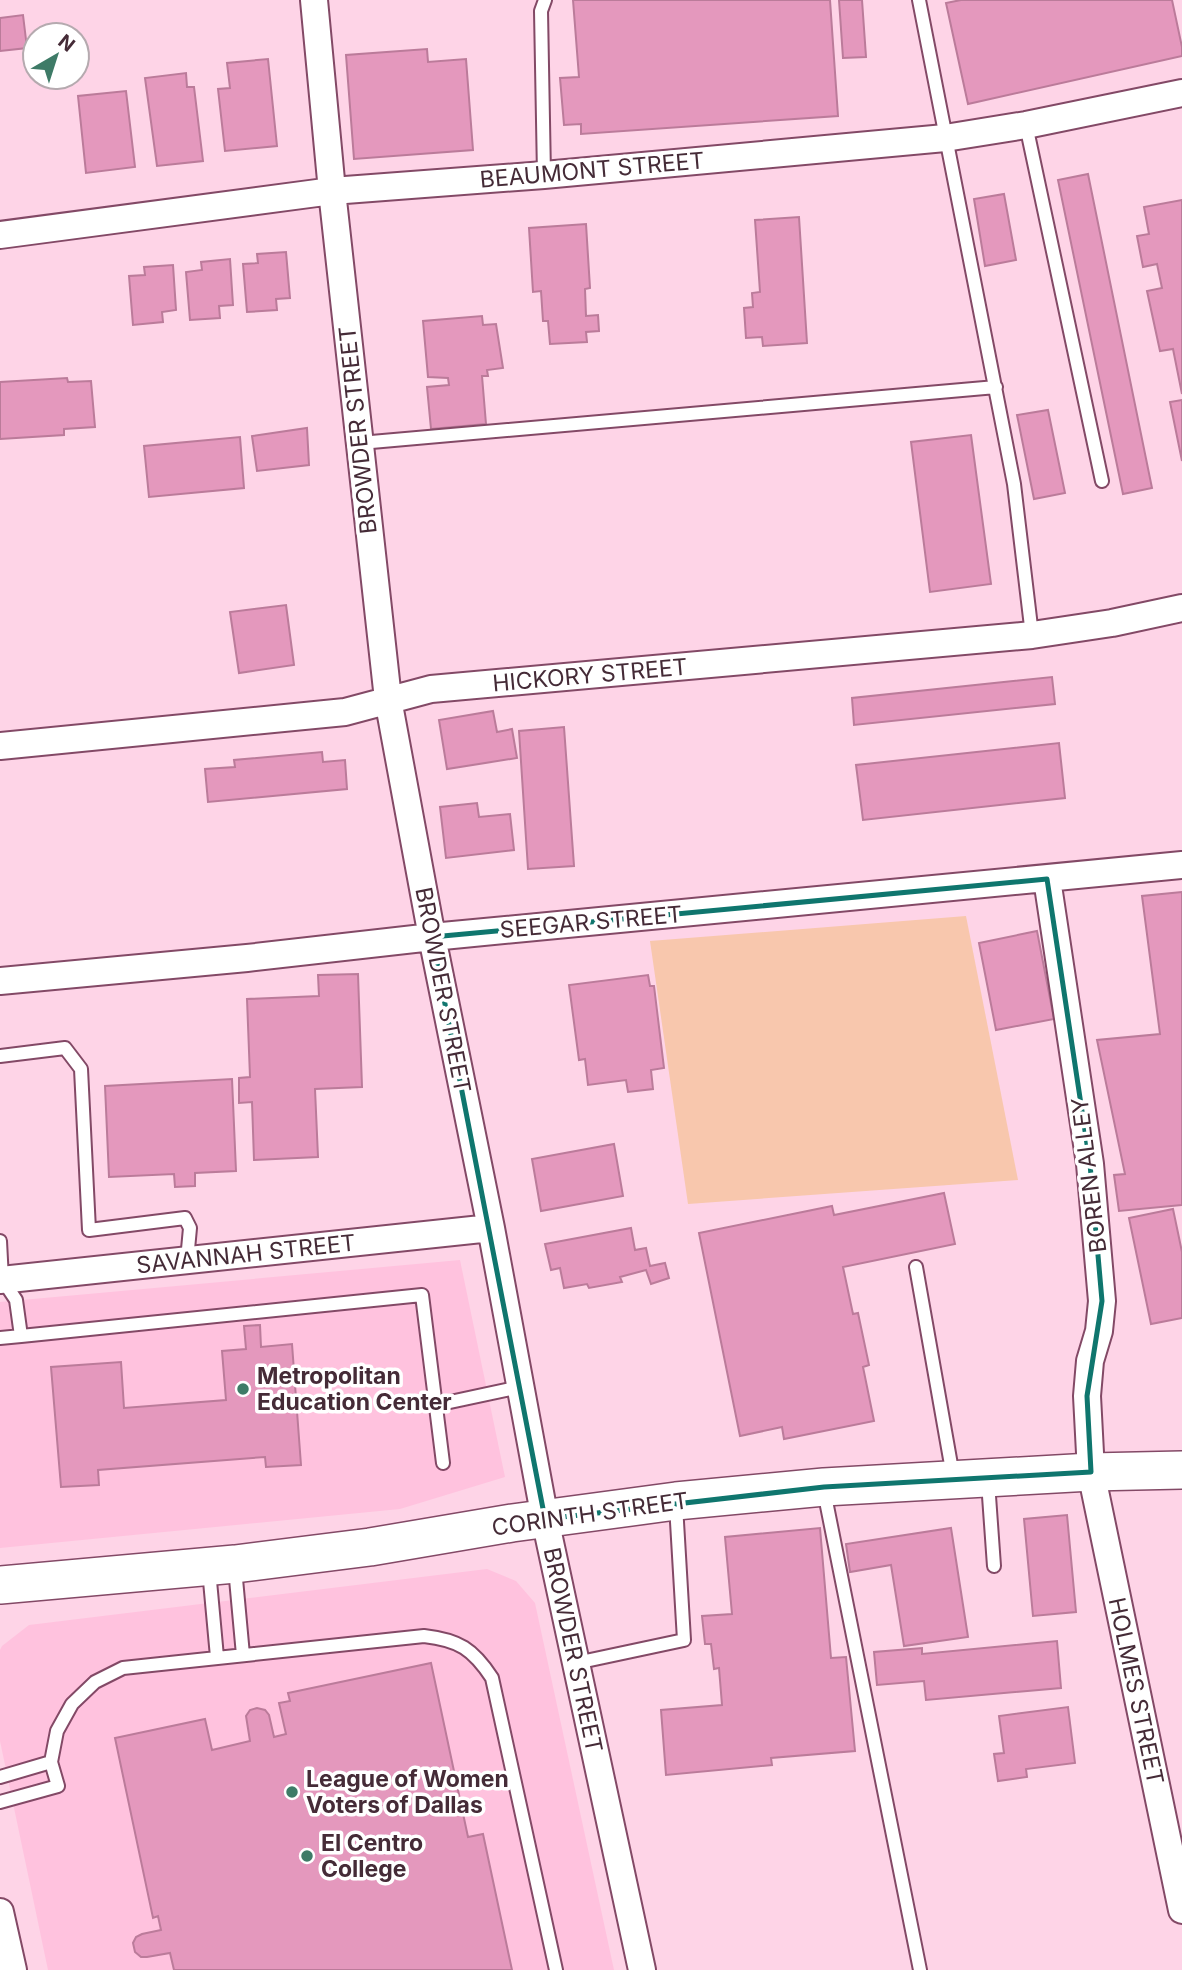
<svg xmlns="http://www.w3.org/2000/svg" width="1182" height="1970" font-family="Inter,sans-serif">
  <rect width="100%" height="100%" fill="#fed4e7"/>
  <path fill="#ffc2de" d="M 460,1260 L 505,1477 L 400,1509 L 0,1548 L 0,1302 Z
    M 487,1569 L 516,1581 L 535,1603 L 614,1970 L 48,1970 L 0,1741 L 0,1650 L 2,1646 L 29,1625 Z"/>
  <path fill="#f8c7ad" d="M 966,916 L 1018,1180 L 688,1204 L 650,941 Z"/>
  <path fill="#e498bd" stroke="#bb7b9a" stroke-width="2" d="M 573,0 L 830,0 L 838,116 L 581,134 L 581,124 L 564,125 L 560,78 L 579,77 Z
    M 839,0 L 862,0 L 866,57 L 843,58 Z
    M 961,0 L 1172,0 L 1182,47 L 1182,56 L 968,104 L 946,3 Z
    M 23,15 L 27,48 L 0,51 L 0,18 Z
    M 427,49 L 428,62 L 466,59 L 473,150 L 354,159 L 346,55 Z
    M 268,59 L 277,146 L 225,151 L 218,89 L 230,88 L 227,63 Z
    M 186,73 L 187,87 L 194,87 L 203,161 L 157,166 L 145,78 Z
    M 126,91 L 135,167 L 86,173 L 78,96 Z
    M 1088,174 L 1152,488 L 1123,494 L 1058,180 Z
    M 1004,194 L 1016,260 L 985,266 L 974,199 Z
    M 1182,200 L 1182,394 L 1173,349 L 1160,351 L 1147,291 L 1162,288 L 1157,264 L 1143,267 L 1137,236 L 1149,234 L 1144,207 Z
    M 799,217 L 807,343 L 763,346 L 762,337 L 746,338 L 744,308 L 753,307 L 752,293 L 760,292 L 755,220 Z
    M 586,224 L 590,288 L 585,289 L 586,316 L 598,315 L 599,331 L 586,332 L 587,342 L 550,344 L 548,321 L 543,321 L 541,291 L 533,292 L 529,228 Z
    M 286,252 L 290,298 L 276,299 L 277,310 L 247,312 L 243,264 L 258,263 L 257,254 Z
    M 230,259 L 233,305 L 219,306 L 220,318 L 190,320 L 186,272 L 202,270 L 201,262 Z
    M 173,265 L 176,310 L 162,312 L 163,322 L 133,325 L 129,276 L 145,275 L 144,267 Z
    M 482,316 L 483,325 L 496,324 L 503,368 L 487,370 L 488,376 L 482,376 L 486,424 L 431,429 L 427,387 L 449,385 L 448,378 L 428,377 L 423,321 Z
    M 67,378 L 68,382 L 91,381 L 95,427 L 64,429 L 64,435 L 0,439 L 0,382 Z
    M 1182,400 L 1182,461 L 1170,402 Z
    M 1048,410 L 1065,493 L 1034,499 L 1017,415 Z
    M 307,428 L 309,465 L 257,471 L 252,436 Z
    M 971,435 L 991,584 L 930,592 L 911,442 Z
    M 240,437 L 244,488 L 149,497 L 144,446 Z
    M 286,605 L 294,665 L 239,673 L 230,612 Z
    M 1052,677 L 1055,704 L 854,725 L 852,698 Z
    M 493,711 L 497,732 L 512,729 L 517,758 L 447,769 L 439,720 Z
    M 564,727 L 574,866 L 528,869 L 519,731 Z
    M 1059,743 L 1065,798 L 863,820 L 856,765 Z
    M 322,752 L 323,762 L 345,760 L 347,789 L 208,802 L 205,769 L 235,767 L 234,760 Z
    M 477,803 L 479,817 L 510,814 L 514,850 L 446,858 L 440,807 Z
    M 1182,892 L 1182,1205 L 1119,1211 L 1114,1175 L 1125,1174 L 1097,1040 L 1160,1034 L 1142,896 Z
    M 1037,931 L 1054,1019 L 996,1030 L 979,943 Z
    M 358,974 L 362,1087 L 315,1089 L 318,1157 L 254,1160 L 252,1102 L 239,1103 L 239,1078 L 250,1077 L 247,999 L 319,996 L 318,975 Z
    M 648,975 L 650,986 L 654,986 L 664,1068 L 651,1070 L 653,1089 L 628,1092 L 626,1080 L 588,1085 L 585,1059 L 579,1060 L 569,985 Z
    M 232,1079 L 236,1171 L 195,1173 L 195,1186 L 175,1187 L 174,1174 L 109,1177 L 105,1086 Z
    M 614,1144 L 623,1196 L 541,1211 L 532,1159 Z
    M 944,1193 L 955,1244 L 843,1267 L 853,1314 L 858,1313 L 869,1365 L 863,1367 L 874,1421 L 784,1439 L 782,1427 L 740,1436 L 699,1233 L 832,1206 L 834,1215 Z
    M 1173,1209 L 1182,1252 L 1182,1318 L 1151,1324 L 1129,1218 Z
    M 631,1228 L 635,1250 L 646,1248 L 650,1266 L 665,1263 L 669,1278 L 651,1284 L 646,1270 L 620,1277 L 622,1282 L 589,1288 L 587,1284 L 564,1288 L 560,1268 L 551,1270 L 545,1244 Z
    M 260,1325 L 261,1347 L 292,1344 L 301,1465 L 266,1467 L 265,1457 L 98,1470 L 99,1485 L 61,1487 L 51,1367 L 121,1362 L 124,1408 L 226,1400 L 222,1351 L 246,1349 L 244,1326 Z
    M 1067,1515 L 1076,1612 L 1033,1616 L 1024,1519 Z
    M 820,1528 L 831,1658 L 846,1657 L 855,1751 L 771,1758 L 772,1765 L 666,1775 L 661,1710 L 722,1705 L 719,1668 L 714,1669 L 711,1644 L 705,1644 L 702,1616 L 732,1614 L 725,1537 Z
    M 951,1528 L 968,1637 L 904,1646 L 891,1565 L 850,1572 L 846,1544 Z
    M 1057,1641 L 1061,1688 L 926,1700 L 924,1681 L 877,1685 L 874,1652 L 922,1648 L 922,1654 Z
    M 431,1663 L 468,1837 L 483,1834 L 512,1970 L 174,1970 L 170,1953 L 147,1957 L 141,1957 L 135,1952 L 133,1943 L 136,1937 L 142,1934 L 161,1930 L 158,1916 L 153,1918 L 115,1738 L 205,1719 L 212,1750 L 250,1741 L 246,1716 L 250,1710 L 257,1708 L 265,1710 L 269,1715 L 274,1737 L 286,1734 L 279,1703 L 290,1701 L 288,1693 Z
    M 1068,1707 L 1075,1763 L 1026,1769 L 1027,1777 L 998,1781 L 994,1754 L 1004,1753 L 999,1716 Z"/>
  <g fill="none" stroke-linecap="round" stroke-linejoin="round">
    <defs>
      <path id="lane" d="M 919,0 L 1014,484 L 1032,635
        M 1026,125 L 1102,481
        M 544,175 L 541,11 L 545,0
        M 360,443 L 996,387
        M 0,1056 L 65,1048 L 81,1069 L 89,1230 L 185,1218 L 190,1228 L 187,1260
        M 0,1241 L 2,1279 L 16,1300 L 21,1336 L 422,1295 L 443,1463
        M 916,1267 L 953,1476
        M 0,1338 L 21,1336
        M 436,1405 L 520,1387
        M 988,1482 L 994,1566
        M 824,1491 L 920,1970
        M 235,1568 L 243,1655
        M 209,1570 L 217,1657
        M 576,1663 L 684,1640 L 676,1505
        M 0,1777 L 51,1762
        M 0,1802 L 58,1786 L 51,1762 L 57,1731 L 72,1704 L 95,1682 L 123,1668 L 424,1636 C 459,1640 473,1649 492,1678 L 556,1970"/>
      <path id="street" d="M 314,0 L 332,191 L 388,699 L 432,937 L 491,1228 L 545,1519 L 642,1970
        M 0,235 L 332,191 L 544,175 L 945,138 L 1026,125 L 1182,93
        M 0,746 L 345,712 L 431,689 L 1032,635 L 1112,623 L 1182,608
        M 1047,879 L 1090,1164 L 1102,1301 L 1099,1331 L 1090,1361 L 1087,1396 L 1091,1472 L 1182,1910
        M 0,981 L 247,958 L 432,937 L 1182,865
        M 0,1280 L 491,1228
        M 0,1912 L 13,1970"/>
      <path id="secondary" d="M 0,1585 L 235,1564 L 370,1547 L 512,1523 L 676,1501 L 824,1487 L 1091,1472 L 1182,1470"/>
    </defs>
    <use href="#lane" stroke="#834966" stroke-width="16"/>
    <use href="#street" stroke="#834966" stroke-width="30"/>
    <use href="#secondary" stroke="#834966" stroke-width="40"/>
    <use href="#lane" stroke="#fff" stroke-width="12"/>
    <use href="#street" stroke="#fff" stroke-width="26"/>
    <use href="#secondary" stroke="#fff" stroke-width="37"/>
  </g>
  <path fill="none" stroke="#0f766e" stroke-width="5" stroke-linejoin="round" d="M 1047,879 L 1090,1164 L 1102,1301 L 1087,1396 L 1091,1472 L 824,1487 L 545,1519 L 432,937 Z"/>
  <g fill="#3e7b67" stroke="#fff" stroke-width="2.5">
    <circle cx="243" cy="1389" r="7"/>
    <circle cx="292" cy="1792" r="7"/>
    <circle cx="307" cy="1856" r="7"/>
  </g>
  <g text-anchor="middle" stroke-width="7" stroke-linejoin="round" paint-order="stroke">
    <g font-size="23" fill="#452b37" stroke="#fff">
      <text transform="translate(592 170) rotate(-5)" y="8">BEAUMONT STREET</text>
      <text transform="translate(358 430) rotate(-96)" y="8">BROWDER STREET</text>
      <text transform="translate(590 675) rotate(-5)" y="8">HICKORY STREET</text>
      <text transform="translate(591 922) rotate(-5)" y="8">SEEGAR STREET</text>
      <text transform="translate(443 990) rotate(79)" y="8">BROWDER STREET</text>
      <text transform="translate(1089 1175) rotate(-97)" y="8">BOREN ALLEY</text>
      <text transform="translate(246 1254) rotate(-6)" y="8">SAVANNAH STREET</text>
      <text transform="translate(590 1514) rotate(-8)" y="8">CORINTH STREET</text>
      <text transform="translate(573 1650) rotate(78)" y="8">BROWDER STREET</text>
      <text transform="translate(1136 1691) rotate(78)" y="8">HOLMES STREET</text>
    </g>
    <g font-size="23" font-weight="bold" fill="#452b37" stroke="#fff" text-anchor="start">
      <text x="257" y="1384">Metropolitan<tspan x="257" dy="26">Education Center</tspan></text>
      <text x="306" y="1787">League of Women<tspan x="306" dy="26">Voters of Dallas</tspan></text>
      <text x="321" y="1851">El Centro<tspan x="321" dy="26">College</tspan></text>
    </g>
  </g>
  <g transform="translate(56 56) rotate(39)"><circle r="33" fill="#ffffff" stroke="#b5aaaf" stroke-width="2"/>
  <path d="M0-5L12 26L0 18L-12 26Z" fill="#3e7b67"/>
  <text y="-10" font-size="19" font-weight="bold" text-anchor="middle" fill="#452b37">N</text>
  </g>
</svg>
